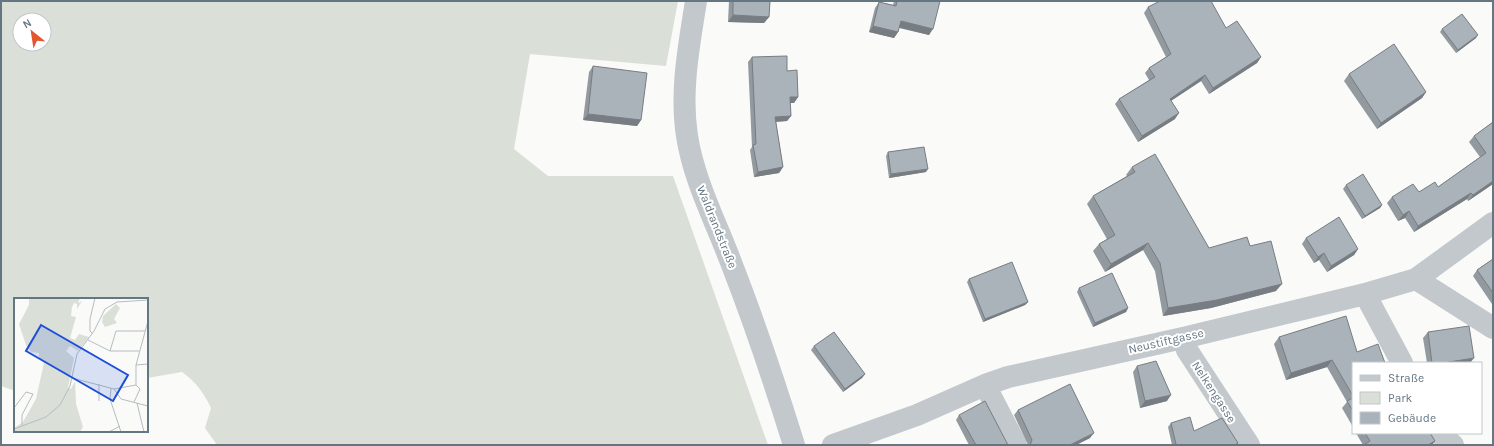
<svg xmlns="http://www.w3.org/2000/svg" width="1494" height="446" font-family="Karla,sans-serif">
  <rect width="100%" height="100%" fill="#fafaf8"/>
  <path fill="#dadfd7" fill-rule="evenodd" d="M 1,1 L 678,1 L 666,66 L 530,54 L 514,149 L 548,176 L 673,176 L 768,445 L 217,445 L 205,428 L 211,408 C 204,393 196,382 182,372 L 147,378 L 147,299 L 15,299 L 15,391 L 1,386 ZM 20,20 L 44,20 L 44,44 L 20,44 Z"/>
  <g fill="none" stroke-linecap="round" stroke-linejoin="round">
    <path stroke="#c3c8cc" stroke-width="22" d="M 1416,279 L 1493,328
      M 1365,294 L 1402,363
      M 1183,338 L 1187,350 L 1249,445
      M 985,385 L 1016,445
      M 1439,433 L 1453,445
      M 833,445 L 917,415 L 985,385 L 1008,377 L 1183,338 L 1365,294 L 1416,279 L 1493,223"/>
    <path stroke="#c3c8cc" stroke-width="22" d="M 696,1 C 689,46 680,91 687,136 C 694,181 716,222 732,265 C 755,324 775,384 794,445"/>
  </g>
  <path fill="#929a9f" d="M 729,1 L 770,1 L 769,17 L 764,23 L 728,22 Z
    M 894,1 L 940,1 L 929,35 L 899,28 L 898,32 L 894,38 L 869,32 L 875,8 L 879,2 L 893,5 Z
    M 1148,7 L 1226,28 L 1261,57 L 1257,63 L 1209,94 L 1201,81 L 1171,101 L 1175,119 L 1138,142 L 1115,104 L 1119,99 L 1149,80 L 1145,73 L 1149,68 L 1166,57 L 1144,13 Z
    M 1442,29 L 1476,38 L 1456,53 L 1440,32 Z
    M 752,57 L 787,71 L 798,97 L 794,103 L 790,103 L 791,116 L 787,121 L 776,122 L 783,167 L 779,173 L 754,177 L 750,150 L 752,147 L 748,62 Z
    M 593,66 L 641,120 L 637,126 L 583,120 L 589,72 Z
    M 1349,74 L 1426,92 L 1422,98 L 1377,129 L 1344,81 Z
    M 1493,122 L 1493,184 L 1468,201 L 1467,199 L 1414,232 L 1405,218 L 1398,221 L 1387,203 L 1392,197 L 1419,192 L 1438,187 L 1480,157 L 1469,142 L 1474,136 Z
    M 888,152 L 926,172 L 889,178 L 886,156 Z
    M 1132,167 L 1209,248 L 1250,246 L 1276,291 L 1211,308 L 1163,316 L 1155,271 L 1143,250 L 1105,272 L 1093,251 L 1099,244 L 1107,239 L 1087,204 L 1093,196 L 1127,176 L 1126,175 Z
    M 1346,185 L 1382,205 L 1380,208 L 1362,219 L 1343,189 Z
    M 1306,238 L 1358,249 L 1354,255 L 1327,272 L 1319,260 L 1314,263 L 1302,244 Z
    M 1493,259 L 1493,304 L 1492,304 L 1473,276 L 1477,270 Z
    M 969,279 L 1028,302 L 1025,305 L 983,322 L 967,282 Z
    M 1079,288 L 1128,308 L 1126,312 L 1093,327 L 1077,292 Z
    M 1428,332 L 1470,363 L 1427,363 L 1423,338 Z
    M 1279,337 L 1353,363 L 1353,427 L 1342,408 L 1347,402 L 1327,367 L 1286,380 L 1274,344 Z
    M 814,346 L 865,374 L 862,378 L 843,392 L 811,350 Z
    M 1137,366 L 1167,401 L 1140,408 L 1133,372 Z
    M 1018,410 L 1090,438 L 1076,445 L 1028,445 L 1014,415 Z
    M 959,415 L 1008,445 L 969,445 L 956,420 Z
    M 1171,423 L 1194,431 L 1238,443 L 1237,445 L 1172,445 L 1168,427 Z
    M 1356,433 L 1430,433 L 1435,441 L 1432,445 L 1363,445 Z"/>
  <path fill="#777d82" d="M 733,15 L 769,17 L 764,23 L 728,22 Z
    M 901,21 L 933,29 L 929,35 L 897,27 Z
    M 873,26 L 898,32 L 894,38 L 869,32 Z
    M 1478,35 L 1476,38 L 1456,53 L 1458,50 Z
    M 1261,57 L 1257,63 L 1209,94 L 1213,88 Z
    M 1205,75 L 1201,81 L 1166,104 L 1170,99 Z
    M 1426,92 L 1422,98 L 1377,129 L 1381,123 Z
    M 790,97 L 798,97 L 794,103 L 786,103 Z
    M 1179,113 L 1175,119 L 1138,142 L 1142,136 Z
    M 588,114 L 641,120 L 637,126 L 583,120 Z
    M 791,116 L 787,121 L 771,122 L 775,117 Z
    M 783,167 L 779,173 L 754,177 L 758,172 Z
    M 928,169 L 926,172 L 889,178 L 891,174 Z
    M 1493,181 L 1493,184 L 1468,201 L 1473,195 Z
    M 1471,193 L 1467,199 L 1414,232 L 1418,226 Z
    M 1382,205 L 1380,208 L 1362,219 L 1365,216 Z
    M 1409,211 L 1405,218 L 1398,221 L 1403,215 Z
    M 1148,243 L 1143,250 L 1105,272 L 1111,264 Z
    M 1358,249 L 1354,255 L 1327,272 L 1331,266 Z
    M 1324,253 L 1319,260 L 1314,263 L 1318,257 Z
    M 1282,284 L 1276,291 L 1211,308 L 1163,316 L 1168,308 Z
    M 1028,302 L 1025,305 L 983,322 L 985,319 Z
    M 1128,308 L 1126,312 L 1093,327 L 1095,323 Z
    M 1474,358 L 1470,363 L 1443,363 Z
    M 1332,360 L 1327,367 L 1286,380 L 1291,373 Z
    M 865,374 L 862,378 L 843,392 L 845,389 Z
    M 1171,395 L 1167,401 L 1140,408 L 1145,401 Z
    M 1094,433 L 1090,438 L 1076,445 L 1070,445 Z
    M 1435,441 L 1432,445 L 1428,445 Z"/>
  <path fill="#aab3b9" stroke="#777d82" d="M 733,1 L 770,1 L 769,17 L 733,15 Z
    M 897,1 L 940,1 L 933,29 L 901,21 L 898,32 L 873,26 L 879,2 L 896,6 Z
    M 1160,1 L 1211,1 L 1226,28 L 1237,21 L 1261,57 L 1213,88 L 1205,75 L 1170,99 L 1179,113 L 1142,136 L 1119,99 L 1155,77 L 1149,68 L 1171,54 L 1148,7 Z
    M 1462,14 L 1478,35 L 1458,50 L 1442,29 Z
    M 1394,44 L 1426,92 L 1381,123 L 1349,74 Z
    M 787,56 L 787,71 L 797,70 L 798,97 L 790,97 L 791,116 L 775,117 L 783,167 L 758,172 L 753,145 L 756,144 L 752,57 Z
    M 593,66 L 647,73 L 641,120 L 588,114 Z
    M 1493,122 L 1493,181 L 1473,195 L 1471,193 L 1418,226 L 1409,211 L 1403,215 L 1392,197 L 1413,184 L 1419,192 L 1435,182 L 1438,187 L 1486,153 L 1474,136 Z
    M 924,147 L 928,169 L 891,174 L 888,152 Z
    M 1155,154 L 1209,248 L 1247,237 L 1250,246 L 1271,241 L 1282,284 L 1217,300 L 1168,308 L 1160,263 L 1148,243 L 1111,264 L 1099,244 L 1115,235 L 1093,196 L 1135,172 L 1132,167 Z
    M 1363,174 L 1382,205 L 1365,216 L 1346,185 Z
    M 1339,217 L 1358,249 L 1331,266 L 1324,253 L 1318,257 L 1306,238 Z
    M 1493,259 L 1493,293 L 1477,270 Z
    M 1012,262 L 1028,302 L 985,319 L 969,279 Z
    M 1112,273 L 1128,308 L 1095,323 L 1079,288 Z
    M 1346,316 L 1357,352 L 1378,344 L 1385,363 L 1353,363 L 1353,396 L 1332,360 L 1291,373 L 1279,337 Z
    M 1469,326 L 1474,358 L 1443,363 L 1432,363 L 1428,332 Z
    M 834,332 L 865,374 L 845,389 L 814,346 Z
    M 1156,361 L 1171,395 L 1145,401 L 1137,366 Z
    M 1070,384 L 1094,433 L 1070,445 L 1030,445 L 1032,440 L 1018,410 Z
    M 1353,398 L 1353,411 L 1347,401 Z
    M 985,401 L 1008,445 L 976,445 L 959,415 Z
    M 1190,417 L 1194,431 L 1222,418 L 1238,443 L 1236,444 L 1237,445 L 1174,445 L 1176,444 L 1171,423 Z
    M 1365,433 L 1430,433 L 1435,441 L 1428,445 L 1364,445 L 1370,441 Z"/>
  <g text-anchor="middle" stroke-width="4" stroke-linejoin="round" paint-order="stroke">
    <g font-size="12" fill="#657683" stroke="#fff">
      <text transform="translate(717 227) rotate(68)" y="4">Waldrandstraße</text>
      <text transform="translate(1166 341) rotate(-13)" y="4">Neustiftgasse</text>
      <text transform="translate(1214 392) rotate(57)" y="4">Nelkengasse</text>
    </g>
  </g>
  <g transform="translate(14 298)">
    <rect width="134" height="134" fill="#fafaf8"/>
    <path d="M 15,0 L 66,0 L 64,5 L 68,3 L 63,11 L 63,6 L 60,5 L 58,9 L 57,18 L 62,19 L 56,40 L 61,42 L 65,36 L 75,39 L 64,53 L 56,48 L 52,53 L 60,60 L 54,90 L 57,91 L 61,83 L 62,106 L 69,129 L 66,134 L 0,134 L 0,130 L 9,124 L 22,101 L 30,65 L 25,60 L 25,55 L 17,54 L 12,47 L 5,26 L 15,7 ZM 102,6 L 106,10 L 100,21 L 103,25 L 91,29 L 88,24 L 89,18 Z" fill="#dadfd7"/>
    <path fill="none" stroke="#b5bdc2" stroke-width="1" d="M 79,36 L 76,33 L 76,21 L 81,0M 74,42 L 96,53 L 125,53M 96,53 L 102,33 L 131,33M 122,67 L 134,66M 58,80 L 100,91 L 122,87M 85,86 L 85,103M 122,87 L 122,67 L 134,23M 97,90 L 96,101 L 107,134M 100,91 L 107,101 L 134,108M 120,104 L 126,91 L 122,87M 123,105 L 130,134M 0,110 L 12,94 L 19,96 L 8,117 L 8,127M 0,131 L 32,119 L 46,107 L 56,88 L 63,56 L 80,33 L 91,11 L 103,4 L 134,2M 95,134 L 106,128"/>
    <path fill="#1d4ed8" fill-opacity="0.15" stroke="#1d4ed8" stroke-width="2" d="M 27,27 L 114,77 L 99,103 L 12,53 Z"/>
    <rect width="134" height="134" fill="none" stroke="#657683" stroke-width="2"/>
  </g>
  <rect width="1494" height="446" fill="none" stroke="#657683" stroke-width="4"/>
  <rect x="1352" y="362" width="130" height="72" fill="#ffffff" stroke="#c1c8cd"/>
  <rect x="1360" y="375" width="20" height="6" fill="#c3c8cc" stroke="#c1c8cd"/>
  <text x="1388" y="382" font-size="12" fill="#657683">Straße</text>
  <rect x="1360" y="392" width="20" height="12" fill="#dadfd7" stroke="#c1c8cd"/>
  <text x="1388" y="402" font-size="12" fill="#657683">Park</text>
  <rect x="1360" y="412" width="20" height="12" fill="#aab3b9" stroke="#c1c8cd"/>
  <text x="1388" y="422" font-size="12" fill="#657683">Gebäude</text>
  <g transform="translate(32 32) rotate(330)"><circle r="19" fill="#ffffff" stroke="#c1c8cd"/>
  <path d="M0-3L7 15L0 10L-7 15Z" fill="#e4572e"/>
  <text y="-6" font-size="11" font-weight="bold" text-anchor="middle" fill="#657683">N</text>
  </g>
</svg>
